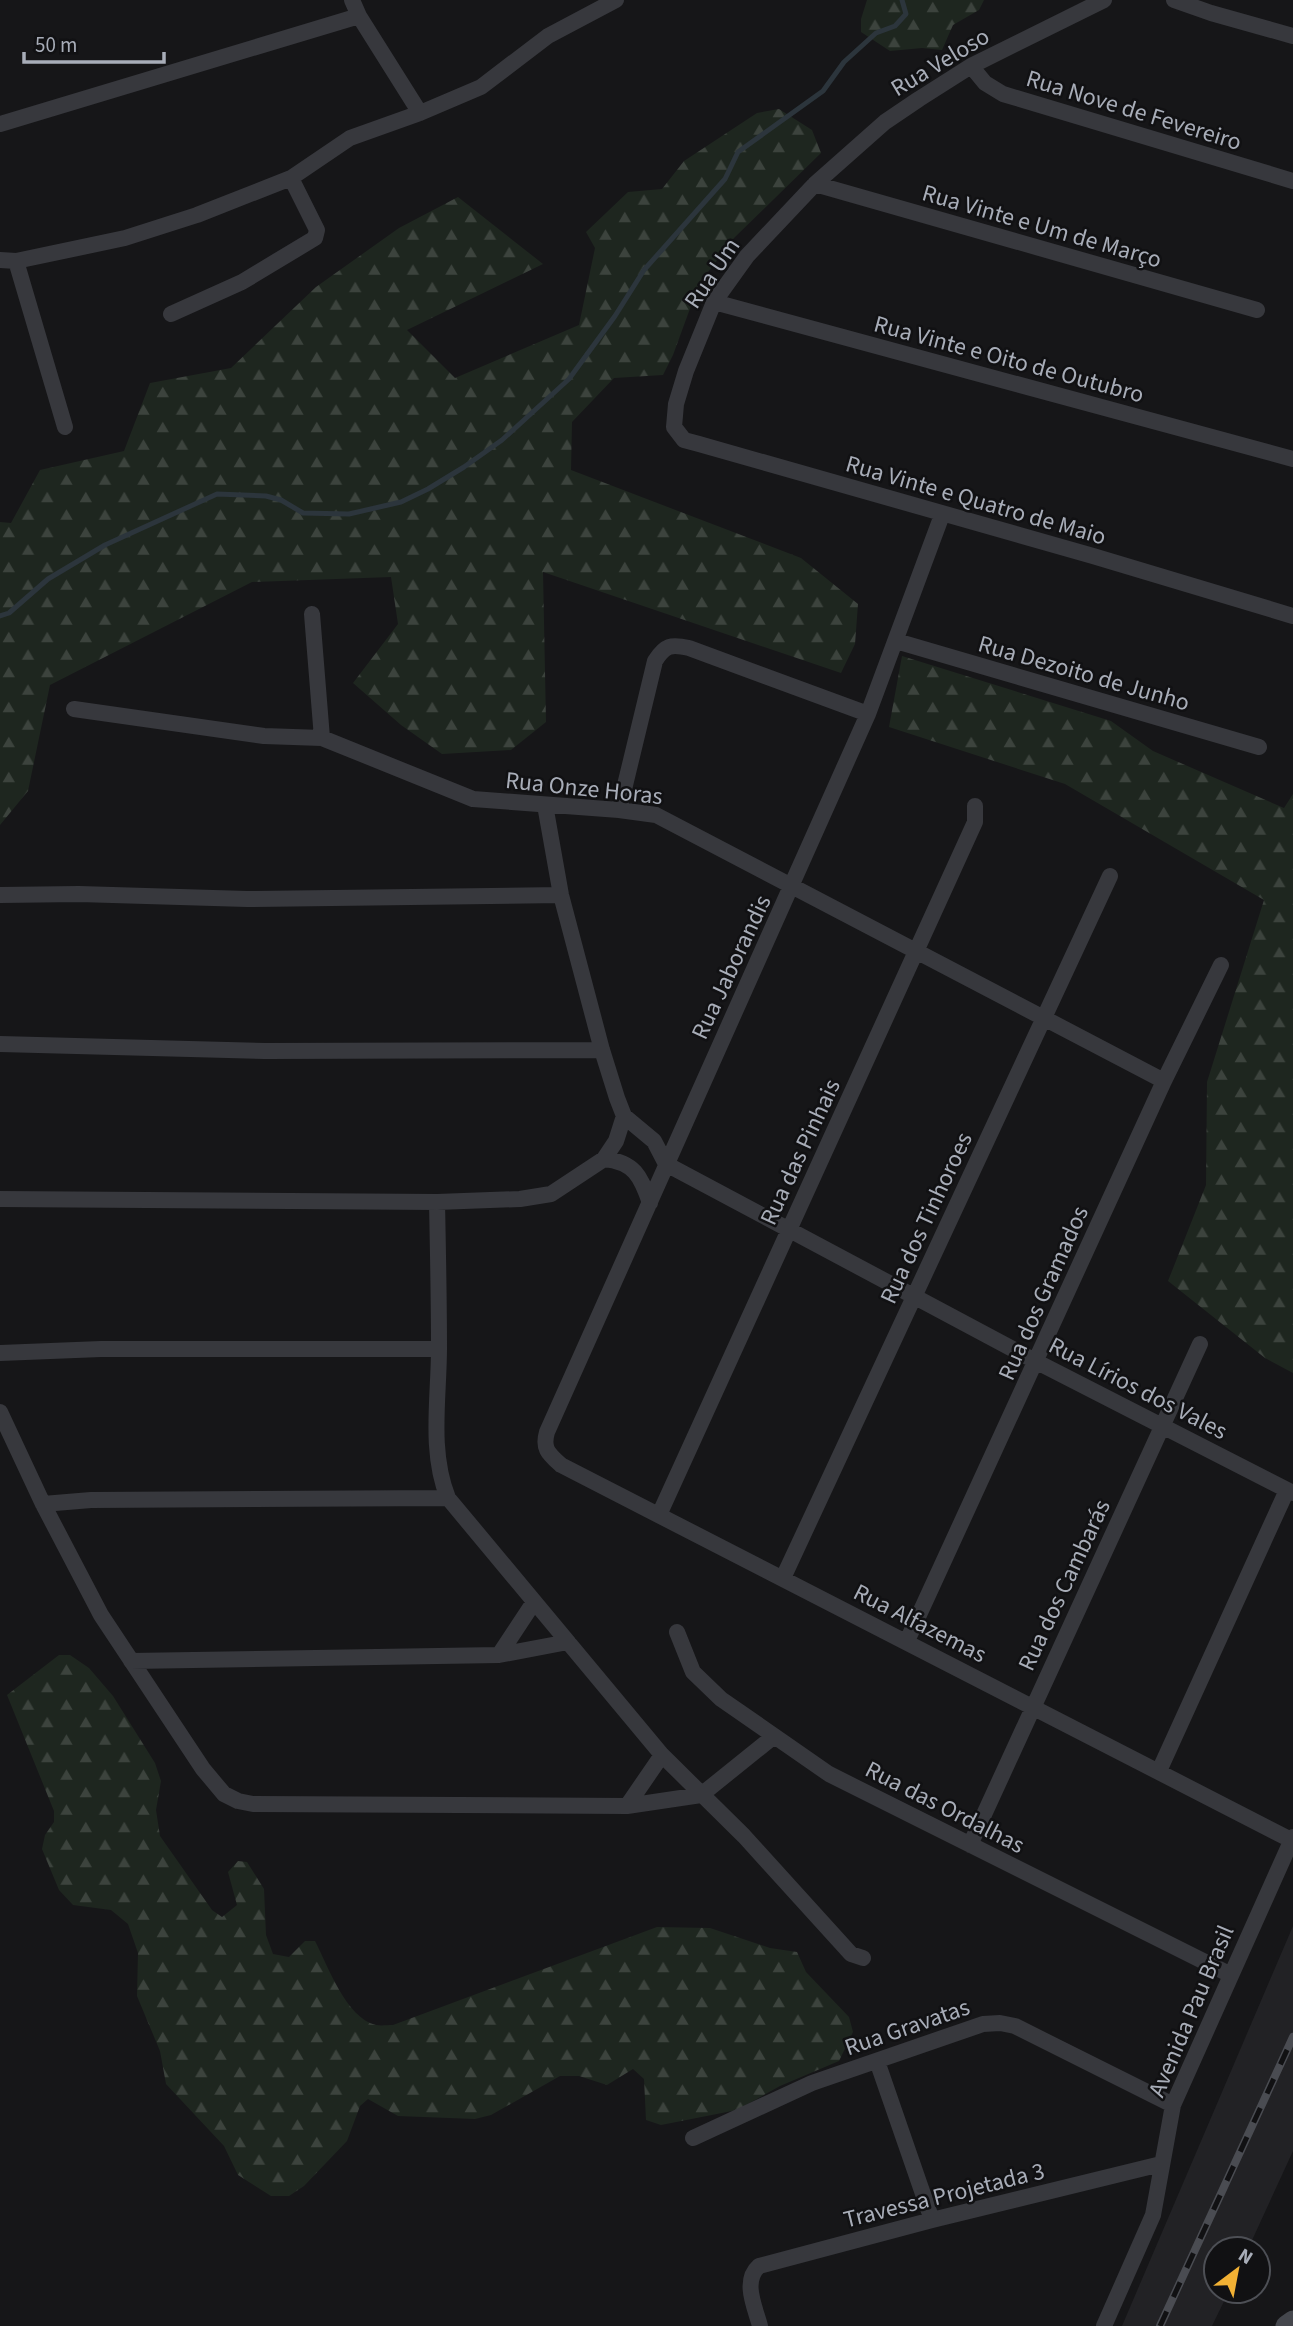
<svg xmlns="http://www.w3.org/2000/svg" width="1293" height="2326" font-family="'Source Sans 3',sans-serif">
  <defs>
    <pattern id="forest-firs" width="22" height="20" patternUnits="userSpaceOnUse" patternTransform="scale(1.75)"><rect width="22" height="20" fill="#1e261f"/><path d="M5 1l3.5 6h-7zM16 11l3.5 6h-7z" fill="#3c433d"/></pattern>
  </defs>
  <rect width="100%" height="100%" fill="#161618"/>
  <path fill="#222225" d="M 1293,1926 L 1293,2151 L 1248,2249 L 1216,2249 L 1216,2291 L 1229,2291 L 1212,2326 L 1122,2326 Z"/>
  <path fill="url(#forest-firs)" d="M 867,0 L 984,0 L 979,10 L 953,25 L 942,50 L 922,48 L 890,51 L 861,32 L 861,19 Z
    M 779,109 L 812,130 L 821,153 L 734,238 L 699,284 L 673,355 L 663,375 L 614,378 L 572,422 L 571,470 L 801,558 L 858,604 L 855,644 L 841,673 L 543,572 L 546,722 L 511,750 L 442,754 L 401,725 L 353,683 L 398,624 L 391,577 L 252,582 L 50,685 L 28,791 L 0,825 L 0,522 L 11,523 L 40,470 L 124,451 L 150,383 L 231,368 L 316,287 L 399,228 L 458,197 L 543,264 L 407,330 L 455,378 L 579,325 L 595,248 L 586,232 L 628,192 L 662,189 L 684,161 L 757,113 Z
    M 902,656 L 1111,721 L 1153,751 L 1284,808 L 1293,794 L 1293,1373 L 1265,1358 L 1168,1281 L 1206,1185 L 1207,1082 L 1264,900 L 1065,784 L 889,727 Z
    M 59,1655 L 70,1655 L 89,1668 L 113,1696 L 155,1763 L 161,1781 L 156,1810 L 160,1836 L 212,1910 L 222,1917 L 237,1905 L 228,1872 L 238,1861 L 247,1862 L 264,1889 L 266,1935 L 273,1954 L 289,1957 L 305,1941 L 315,1941 C 328,1966 346,2018 376,2025 C 381,2026 388,2025 393,2025 L 657,1927 L 710,1928 L 770,1948 L 797,1952 L 806,1972 L 849,2017 L 853,2032 L 839,2061 L 780,2086 L 737,2110 L 661,2125 L 646,2120 L 644,2079 L 633,2069 L 607,2085 L 579,2076 L 560,2076 L 491,2115 L 475,2119 L 398,2116 L 368,2099 L 360,2106 L 347,2141 L 304,2186 L 289,2196 L 271,2196 L 238,2175 L 224,2146 L 166,2084 L 160,2051 L 137,1996 L 138,1953 L 128,1924 L 111,1910 L 73,1905 L 59,1890 L 42,1849 L 45,1835 L 54,1822 L 54,1811 L 7,1695 Z"/>
  <g fill="none" stroke-linecap="round" stroke-linejoin="round">
    <path stroke="#2c353c" stroke-width="5" d="M 0,616 L 9,613 L 48,579 L 105,545 L 217,494 L 266,496 L 281,500 L 303,513 L 349,514 L 401,502 L 428,489 L 464,467 L 502,440 L 569,379 L 615,316 L 644,270 L 725,179 L 738,152 L 823,91 L 844,62 L 876,33 L 895,26 L 906,14 L 902,0"/>
    <path stroke="#37383d" stroke-width="16" d="M 352,0 L 359,16 L 420,113
      M 1104,0 L 971,66 L 919,99 L 885,122 L 815,184 L 747,256 L 714,302 L 686,371 L 676,404 L 674,427 L 684,440 L 699,444 L 1093,556 L 1293,616
      M 1174,0 L 1211,13 L 1293,36
      M 971,66 L 985,83 L 1003,94 L 1293,181
      M 0,124 L 359,16
      M 815,184 L 1257,310
      M 0,260 L 16,261 L 65,427
      M 16,261 L 125,238 L 197,215 L 291,178 L 350,138 L 420,113 L 481,87 L 548,36 L 616,0
      M 714,302 L 1293,459
      M 171,314 L 242,282 L 315,238 L 317,230 L 291,178
      M 942,515 L 868,714 L 547,1432 C 542,1449 549,1454 561,1465 L 1293,1841
      M 312,614 L 322,738
      M 896,641 L 1259,747
      M 74,709 L 264,736 L 322,738 L 473,799 L 619,810 L 656,815 L 1164,1081
      M 545,805 L 561,895 L 602,1050 L 617,1098 L 624,1116 L 654,1141 L 666,1164
      M 619,810 L 655,661 C 665,645 671,644 689,648 L 868,714
      M 0,895 L 79,894 L 247,899 L 561,895
      M 0,1044 L 265,1051 L 602,1050
      M 604,1159 C 634,1162 641,1176 650,1203
      M 666,1164 L 1037,1362 L 1293,1493
      M 0,1199 L 437,1202 L 520,1199 L 551,1194 L 604,1159 L 616,1141 L 624,1116
      M 437,1202 C 438,1251 439,1300 439,1348 C 439,1398 429,1451 448,1498 L 662,1755 L 744,1836 L 851,1954 L 863,1958
      M 0,1353 L 101,1349 L 439,1349
      M 0,1412 L 43,1504 L 101,1615 L 203,1769 L 224,1794 L 238,1801 L 253,1804 L 627,1806 L 701,1795 L 773,1737
      M 43,1504 L 91,1500 L 448,1498
      M 659,1515 L 975,822 L 975,806
      M 783,1578 L 1110,876
      M 677,1632 L 693,1672 L 721,1699 L 829,1774 L 1231,1975
      M 907,1641 L 1164,1081 L 1221,965
      M 499,1655 L 534,1602
      M 131,1661 L 499,1655 L 568,1642
      M 1159,1771 L 1287,1490
      M 627,1806 L 662,1755
      M 970,1845 L 1200,1344
      M 877,2061 L 932,2220
      M 693,2138 L 812,2083 L 983,2024 L 1000,2023 L 1015,2026 L 1173,2105
      M 760,2326 C 755,2307 742,2281 759,2266 L 932,2220 L 1161,2164
      M 1104,2326 L 1153,2215 L 1173,2105 L 1293,1837"/>
    <path stroke="#45474d" stroke-width="21" d="M 1286,2326 L 1293,2321"/>
    <defs>
      <path id="rail" d="M 1160,2326 L 1293,2037"/>
    </defs>
    <use href="#rail" stroke="#4a4c52" stroke-width="8"/>
    <use href="#rail" stroke="#111113" stroke-width="5" stroke-dasharray="16" stroke-linecap="butt"/>
  </g>
  <g text-anchor="middle" stroke-width="5" stroke-linejoin="round" paint-order="stroke">
    <g font-size="24" fill="#a8adb8" stroke="#111113">
      <text transform="translate(940 62) rotate(-31)" y="8">Rua Veloso</text>
      <text transform="translate(1134 110) rotate(17)" y="8">Rua Nove de Fevereiro</text>
      <text transform="translate(1042 226) rotate(16)" y="8">Rua Vinte e Um de Março</text>
      <text transform="translate(712 273) rotate(-56)" y="8">Rua Um</text>
      <text transform="translate(1009 359) rotate(15)" y="8">Rua Vinte e Oito de Outubro</text>
      <text transform="translate(976 500) rotate(16)" y="8">Rua Vinte e Quatro de Maio</text>
      <text transform="translate(1084 673) rotate(16)" y="8">Rua Dezoito de Junho</text>
      <text transform="translate(584 788) rotate(6)" y="8">Rua Onze Horas</text>
      <text transform="translate(731 967) rotate(-65)" y="8">Rua Jaborandis</text>
      <text transform="translate(800 1152) rotate(-65)" y="8">Rua das Pinhais</text>
      <text transform="translate(926 1218) rotate(-65)" y="8">Rua dos Tinhoroes</text>
      <text transform="translate(1043 1293) rotate(-66)" y="8">Rua dos Gramados</text>
      <text transform="translate(1138 1388) rotate(27)" y="8">Rua Lírios dos Vales</text>
      <text transform="translate(1064 1585) rotate(-65)" y="8">Rua dos Cambarás</text>
      <text transform="translate(920 1623) rotate(27)" y="8">Rua Alfazemas</text>
      <text transform="translate(945 1807) rotate(27)" y="8">Rua das Ordalhas</text>
      <text transform="translate(1191 2011) rotate(-67)" y="8">Avenida Pau Brasil</text>
      <text transform="translate(907 2027) rotate(-19)" y="8">Rua Gravatas</text>
      <text transform="translate(944 2195) rotate(-14)" y="8">Travessa Projetada 3</text>
    </g>
  </g>
  <g transform="translate(1237 2270) rotate(32)"><circle r="33" fill="#111113" stroke="#4d4f55" stroke-width="2"/>
  <path d="M0-5L12 26L0 18L-12 26Z" fill="#f2b134"/>
  <text y="-10" font-size="19" font-weight="bold" text-anchor="middle" fill="#a8adb8">N</text>
  </g>
  <path d="M24 52v10h140v-10" fill="none" stroke="#a8adb8" stroke-width="3.5"/>
  <text x="35" y="52" font-size="21" fill="#a8adb8" stroke="#111113" stroke-width="5" paint-order="stroke">50 m</text>
</svg>
